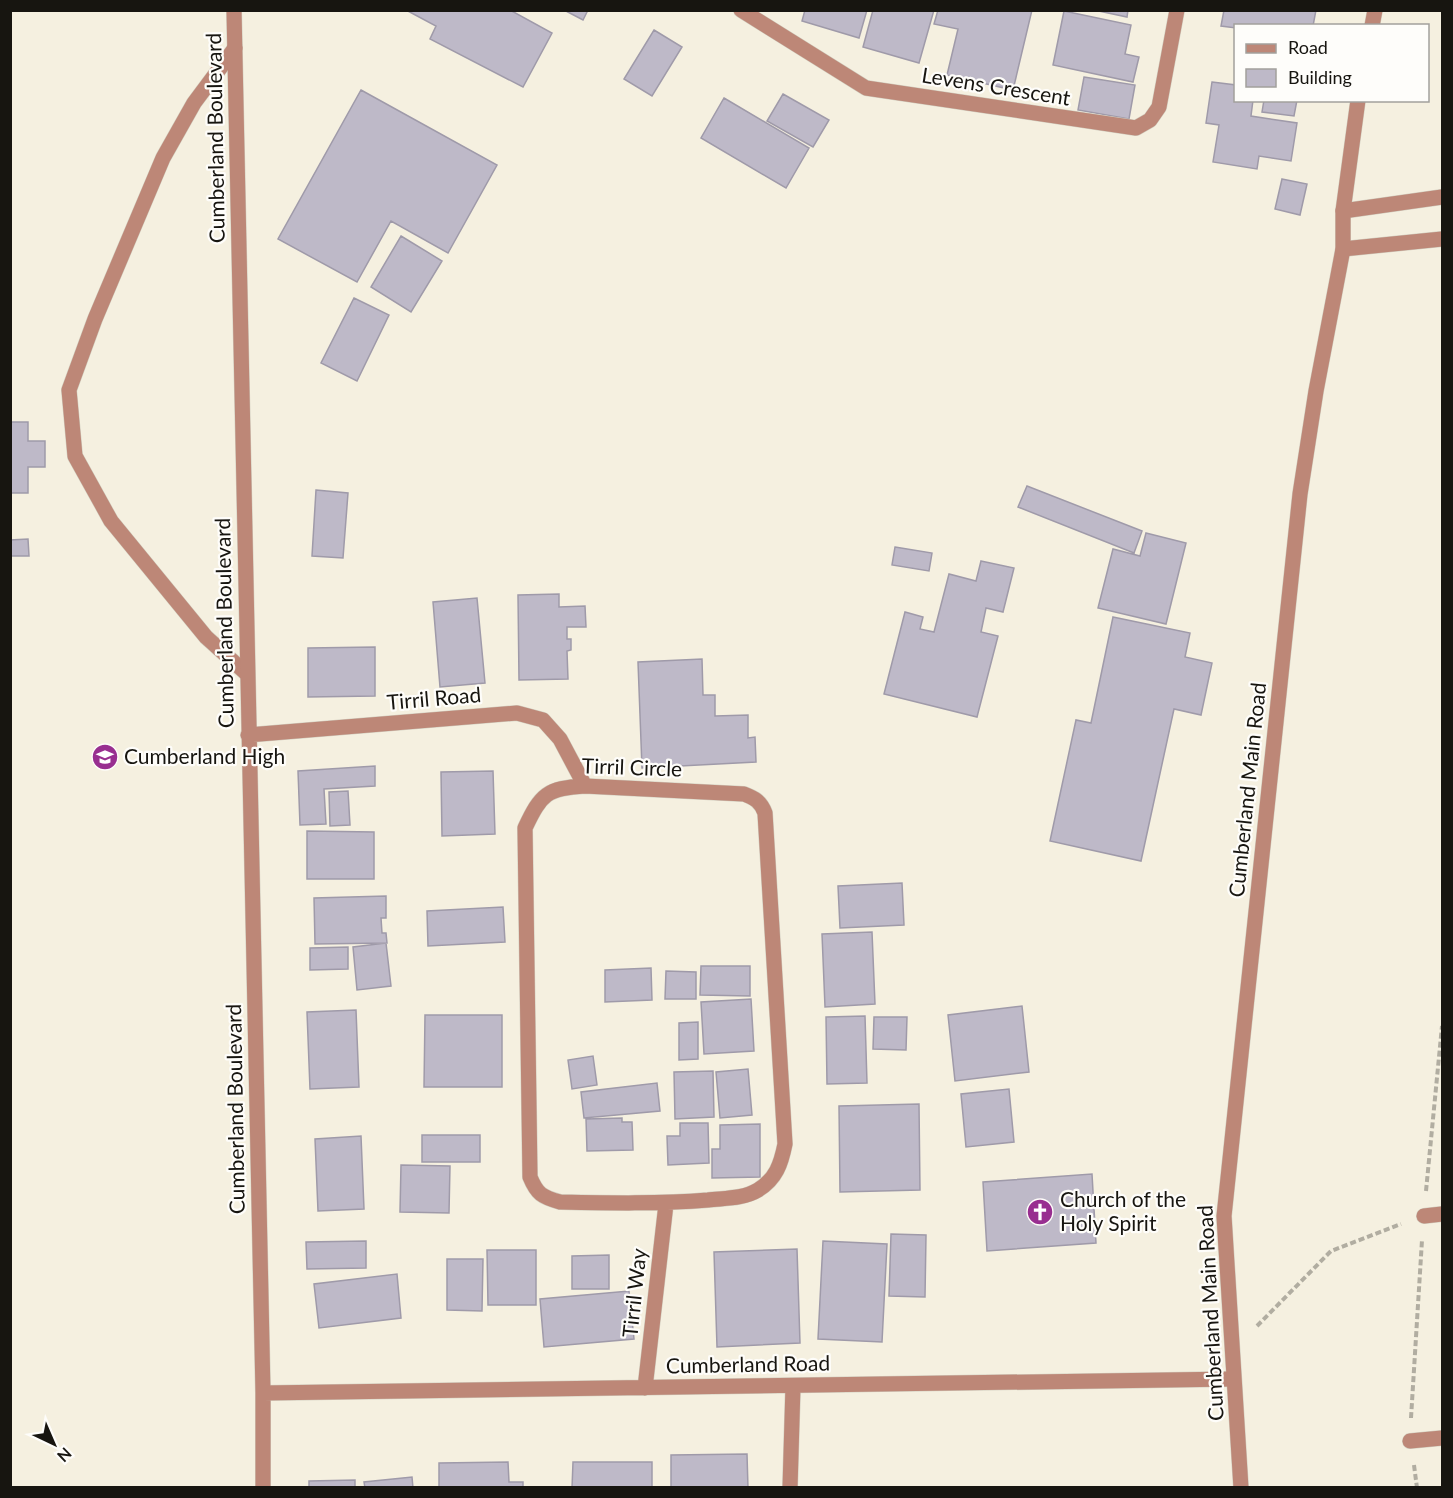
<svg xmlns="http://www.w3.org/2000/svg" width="1453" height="1498" font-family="Lato,sans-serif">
  <rect width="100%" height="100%" fill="#f5f0e0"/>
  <path fill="#beb9c8" stroke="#9f9aa9" stroke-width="1.5" d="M 406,10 L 510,10 L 552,33 L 523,87 L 430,39 L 436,26 Z
    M 564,10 L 588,10 L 583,20 Z
    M 805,10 L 867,10 L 859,38 L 802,21 Z
    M 873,10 L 934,10 L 919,63 L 863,47 Z
    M 938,10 L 1032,10 L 1013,90 L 947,75 L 958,29 L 934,24 Z
    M 1094,10 L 1128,10 L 1127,17 Z
    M 1224,10 L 1316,10 L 1313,26 L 1236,26 L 1236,28 L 1221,26 Z
    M 1064,11 L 1131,25 L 1125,54 L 1139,57 L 1133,82 L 1053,65 Z
    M 654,30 L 682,47 L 652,96 L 624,79 Z
    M 1084,77 L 1135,85 L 1129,119 L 1078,110 Z
    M 1212,82 L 1236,85 L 1236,100 L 1253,100 L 1251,116 L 1297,123 L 1291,161 L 1259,156 L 1257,169 L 1213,162 L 1219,125 L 1206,123 Z
    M 361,90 L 497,165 L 448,253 L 391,221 L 357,282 L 278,239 Z
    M 783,94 L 829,120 L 813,147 L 767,121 Z
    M 724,98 L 809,148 L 786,188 L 701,138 Z
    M 1264,100 L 1297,100 L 1294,116 L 1262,112 Z
    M 1282,179 L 1307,184 L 1300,215 L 1275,209 Z
    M 401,236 L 442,261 L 411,312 L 371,287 Z
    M 354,298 L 389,315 L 357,381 L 321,363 Z
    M 10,422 L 28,422 L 28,441 L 45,441 L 45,467 L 28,467 L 28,493 L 10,493 Z
    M 1027,486 L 1142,531 L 1134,553 L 1018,507 Z
    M 316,490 L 348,493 L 343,558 L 312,556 Z
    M 1146,533 L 1186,543 L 1166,624 L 1098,608 L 1113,549 L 1140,556 Z
    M 28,539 L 29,556 L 10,556 L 10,540 Z
    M 895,547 L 932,553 L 929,571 L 892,565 Z
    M 981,561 L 1014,568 L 1003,612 L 986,608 L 981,632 L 998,636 L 977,717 L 884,694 L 905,612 L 923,617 L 920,629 L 934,632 L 949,574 L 976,581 Z
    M 559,594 L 559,607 L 585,606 L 586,627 L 567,627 L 567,639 L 571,639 L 571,650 L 567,651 L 568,679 L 519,680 L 518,595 Z
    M 477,598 L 485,683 L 440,687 L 433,602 Z
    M 1113,617 L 1190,633 L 1185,657 L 1212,663 L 1201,715 L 1174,709 L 1141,861 L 1050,841 L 1076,720 L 1091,723 Z
    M 375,647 L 375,696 L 308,697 L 308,648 Z
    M 702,659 L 703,695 L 715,695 L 715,716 L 748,715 L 748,738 L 755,737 L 756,762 L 642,768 L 638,662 Z
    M 375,766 L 375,786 L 324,789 L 326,824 L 300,825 L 298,771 Z
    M 493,771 L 495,834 L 442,836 L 441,772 Z
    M 348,791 L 350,825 L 330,826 L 329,792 Z
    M 307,831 L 374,832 L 374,879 L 307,879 Z
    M 902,883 L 904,925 L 840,928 L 838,886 Z
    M 386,896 L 386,918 L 381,918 L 382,933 L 386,933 L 387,943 L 315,944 L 314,898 Z
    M 503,907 L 505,942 L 428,946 L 427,911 Z
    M 872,932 L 875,1004 L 825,1007 L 822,934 Z
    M 386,943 L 391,986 L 357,990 L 353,947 Z
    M 348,947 L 348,969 L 310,970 L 310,948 Z
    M 701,966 L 750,966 L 750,996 L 700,995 Z
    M 651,968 L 652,1000 L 605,1002 L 605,970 Z
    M 666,971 L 696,972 L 696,999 L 665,999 Z
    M 751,999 L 754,1051 L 704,1054 L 701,1002 Z
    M 1022,1006 L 1029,1072 L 955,1081 L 948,1015 Z
    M 356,1010 L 359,1087 L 310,1089 L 307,1012 Z
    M 425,1015 L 502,1015 L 502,1087 L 424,1087 Z
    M 865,1016 L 867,1083 L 827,1084 L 826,1017 Z
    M 874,1017 L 907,1017 L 906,1050 L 873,1049 Z
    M 698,1022 L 698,1059 L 679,1060 L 679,1023 Z
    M 593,1056 L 597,1085 L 572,1089 L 568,1060 Z
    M 748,1069 L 752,1115 L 720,1118 L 716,1072 Z
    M 713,1071 L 714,1117 L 675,1119 L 674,1072 Z
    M 657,1083 L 660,1111 L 584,1118 L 581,1092 Z
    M 1009,1089 L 1014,1142 L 966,1147 L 961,1094 Z
    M 919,1104 L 920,1190 L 840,1192 L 839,1106 Z
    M 622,1118 L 622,1122 L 632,1122 L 633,1150 L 587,1151 L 586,1119 Z
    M 680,1123 L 708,1123 L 709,1163 L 668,1165 L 667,1136 L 680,1136 Z
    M 760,1124 L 760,1177 L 712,1178 L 712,1149 L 720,1149 L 720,1125 Z
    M 422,1135 L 480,1135 L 480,1162 L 422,1162 Z
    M 361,1136 L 364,1209 L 318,1211 L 315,1139 Z
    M 401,1165 L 450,1166 L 449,1213 L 400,1212 Z
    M 1092,1174 L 1096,1243 L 987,1251 L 983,1182 Z
    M 891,1234 L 926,1235 L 925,1297 L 889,1296 Z
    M 366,1241 L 366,1268 L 307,1269 L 306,1242 Z
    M 823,1241 L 887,1244 L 882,1342 L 818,1339 Z
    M 797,1249 L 800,1343 L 717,1347 L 714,1252 Z
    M 487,1250 L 536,1250 L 536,1305 L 488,1305 Z
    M 609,1255 L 609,1289 L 572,1289 L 572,1256 Z
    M 447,1259 L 483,1259 L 482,1311 L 447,1310 Z
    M 397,1274 L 401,1318 L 319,1328 L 314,1284 Z
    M 629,1291 L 634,1339 L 544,1347 L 540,1299 Z
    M 747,1454 L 748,1488 L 671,1488 L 671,1455 Z
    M 508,1462 L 509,1482 L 523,1482 L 523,1488 L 439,1488 L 439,1463 Z
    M 573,1462 L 652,1462 L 652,1488 L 572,1488 Z
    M 412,1477 L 413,1488 L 365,1488 L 364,1482 Z
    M 355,1480 L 355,1488 L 309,1488 L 309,1481 Z"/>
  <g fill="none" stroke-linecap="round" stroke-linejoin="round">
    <defs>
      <path id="service" d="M 235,48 L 194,103 L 163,158 L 95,319 L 69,390 L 75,456 L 111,521 L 206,637 L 247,674"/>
      <path id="minor" d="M 234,10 L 263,1393 L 263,1488
        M 741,10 L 866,88 L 1136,128 L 1150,120 L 1159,107 L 1177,10
        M 1343,211 L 1442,197
        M 1343,249 L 1442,239
        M 248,735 L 517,713 L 543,720 L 560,739 L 585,786
        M 585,786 L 744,794 C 755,798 761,802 765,813 L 785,1144 C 781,1164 776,1179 758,1190 C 743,1199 725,1198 708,1200 C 659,1204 610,1203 560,1202 C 542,1197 537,1194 530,1177 L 525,828 C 541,794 547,788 585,786 Z
        M 1424,1216 L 1442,1214
        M 645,1388 L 666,1204
        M 263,1393 L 1233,1379
        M 1410,1441 L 1442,1438
        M 790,1488 L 793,1386"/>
      <path id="tertiary" d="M 1372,26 L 1375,10
        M 1241,1488 L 1224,1216 L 1300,494 L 1316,391 L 1343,249 L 1343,211 L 1358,100"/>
    </defs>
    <use href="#service" stroke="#d1cdbf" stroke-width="16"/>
    <use href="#minor" stroke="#d1cdbf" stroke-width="16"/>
    <use href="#tertiary" stroke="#d1cdbf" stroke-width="16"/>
    <path stroke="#b1ada1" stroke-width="4" stroke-dasharray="6 3" stroke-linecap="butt" d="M 1426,1191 L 1442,1026
      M 1257,1326 L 1331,1251 L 1401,1224
      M 1411,1418 L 1422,1240
      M 1414,1465 L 1417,1488"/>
    <use href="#service" stroke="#bd8777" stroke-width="15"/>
    <use href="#minor" stroke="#bd8777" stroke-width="15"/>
    <use href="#tertiary" stroke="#bd8777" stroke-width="15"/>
  </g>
  <defs>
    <symbol id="school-disc" viewBox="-11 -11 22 22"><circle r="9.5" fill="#982e90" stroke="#fefdfa"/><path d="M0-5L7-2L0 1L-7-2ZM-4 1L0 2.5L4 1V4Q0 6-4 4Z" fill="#fff"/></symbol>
    <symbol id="church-disc" viewBox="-11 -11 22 22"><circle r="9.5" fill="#982e90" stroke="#fefdfa"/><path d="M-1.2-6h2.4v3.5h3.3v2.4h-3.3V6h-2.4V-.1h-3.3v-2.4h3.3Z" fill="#fff"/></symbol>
  </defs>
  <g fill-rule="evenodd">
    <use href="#school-disc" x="90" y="742" width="30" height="30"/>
    <use href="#church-disc" x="1025" y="1197" width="30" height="30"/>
  </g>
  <g text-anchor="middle" stroke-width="4.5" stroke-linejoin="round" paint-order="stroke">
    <g font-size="21" fill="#171510" stroke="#fefdfa">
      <text transform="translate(996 87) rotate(9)" y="7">Levens Crescent</text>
      <text transform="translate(216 138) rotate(-91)" y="7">Cumberland Boulevard</text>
      <text transform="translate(225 623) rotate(-91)" y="7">Cumberland Boulevard</text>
      <text transform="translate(434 699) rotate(-5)" y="7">Tirril Road</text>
      <text transform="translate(632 768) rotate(2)" y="7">Tirril Circle</text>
      <text transform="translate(1248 790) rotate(-84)" y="7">Cumberland Main Road</text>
      <text transform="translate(236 1109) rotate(-91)" y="7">Cumberland Boulevard</text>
      <text transform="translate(635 1293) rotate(-84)" y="7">Tirril Way</text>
      <text transform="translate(1211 1313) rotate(-93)" y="7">Cumberland Main Road</text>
      <text transform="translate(748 1365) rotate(-1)" y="7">Cumberland Road</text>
    </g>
    <g font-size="21" fill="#171510" stroke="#fefdfa" text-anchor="start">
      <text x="124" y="764">Cumberland High</text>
      <text x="1060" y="1207">Church of the<tspan x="1060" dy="24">Holy Spirit</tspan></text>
    </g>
  </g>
  <rect width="1453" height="1498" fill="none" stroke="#171510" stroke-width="24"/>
  <rect x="1234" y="24" width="195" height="78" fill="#fefdfa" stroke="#a2a09c" stroke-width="1.5"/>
  <rect x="1246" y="44" width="30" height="9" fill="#bd8777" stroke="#a2a09c" stroke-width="1.5"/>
  <text x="1288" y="54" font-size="18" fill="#171510">Road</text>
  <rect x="1246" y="69" width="30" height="18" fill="#beb9c8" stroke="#a2a09c" stroke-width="1.5"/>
  <text x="1288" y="84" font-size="18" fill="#171510">Building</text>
  <g transform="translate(54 1444) rotate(136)" stroke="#fefdfa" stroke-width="4.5" paint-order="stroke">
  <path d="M0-4.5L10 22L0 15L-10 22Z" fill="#171510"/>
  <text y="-9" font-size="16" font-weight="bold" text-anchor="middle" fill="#171510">N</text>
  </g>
</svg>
